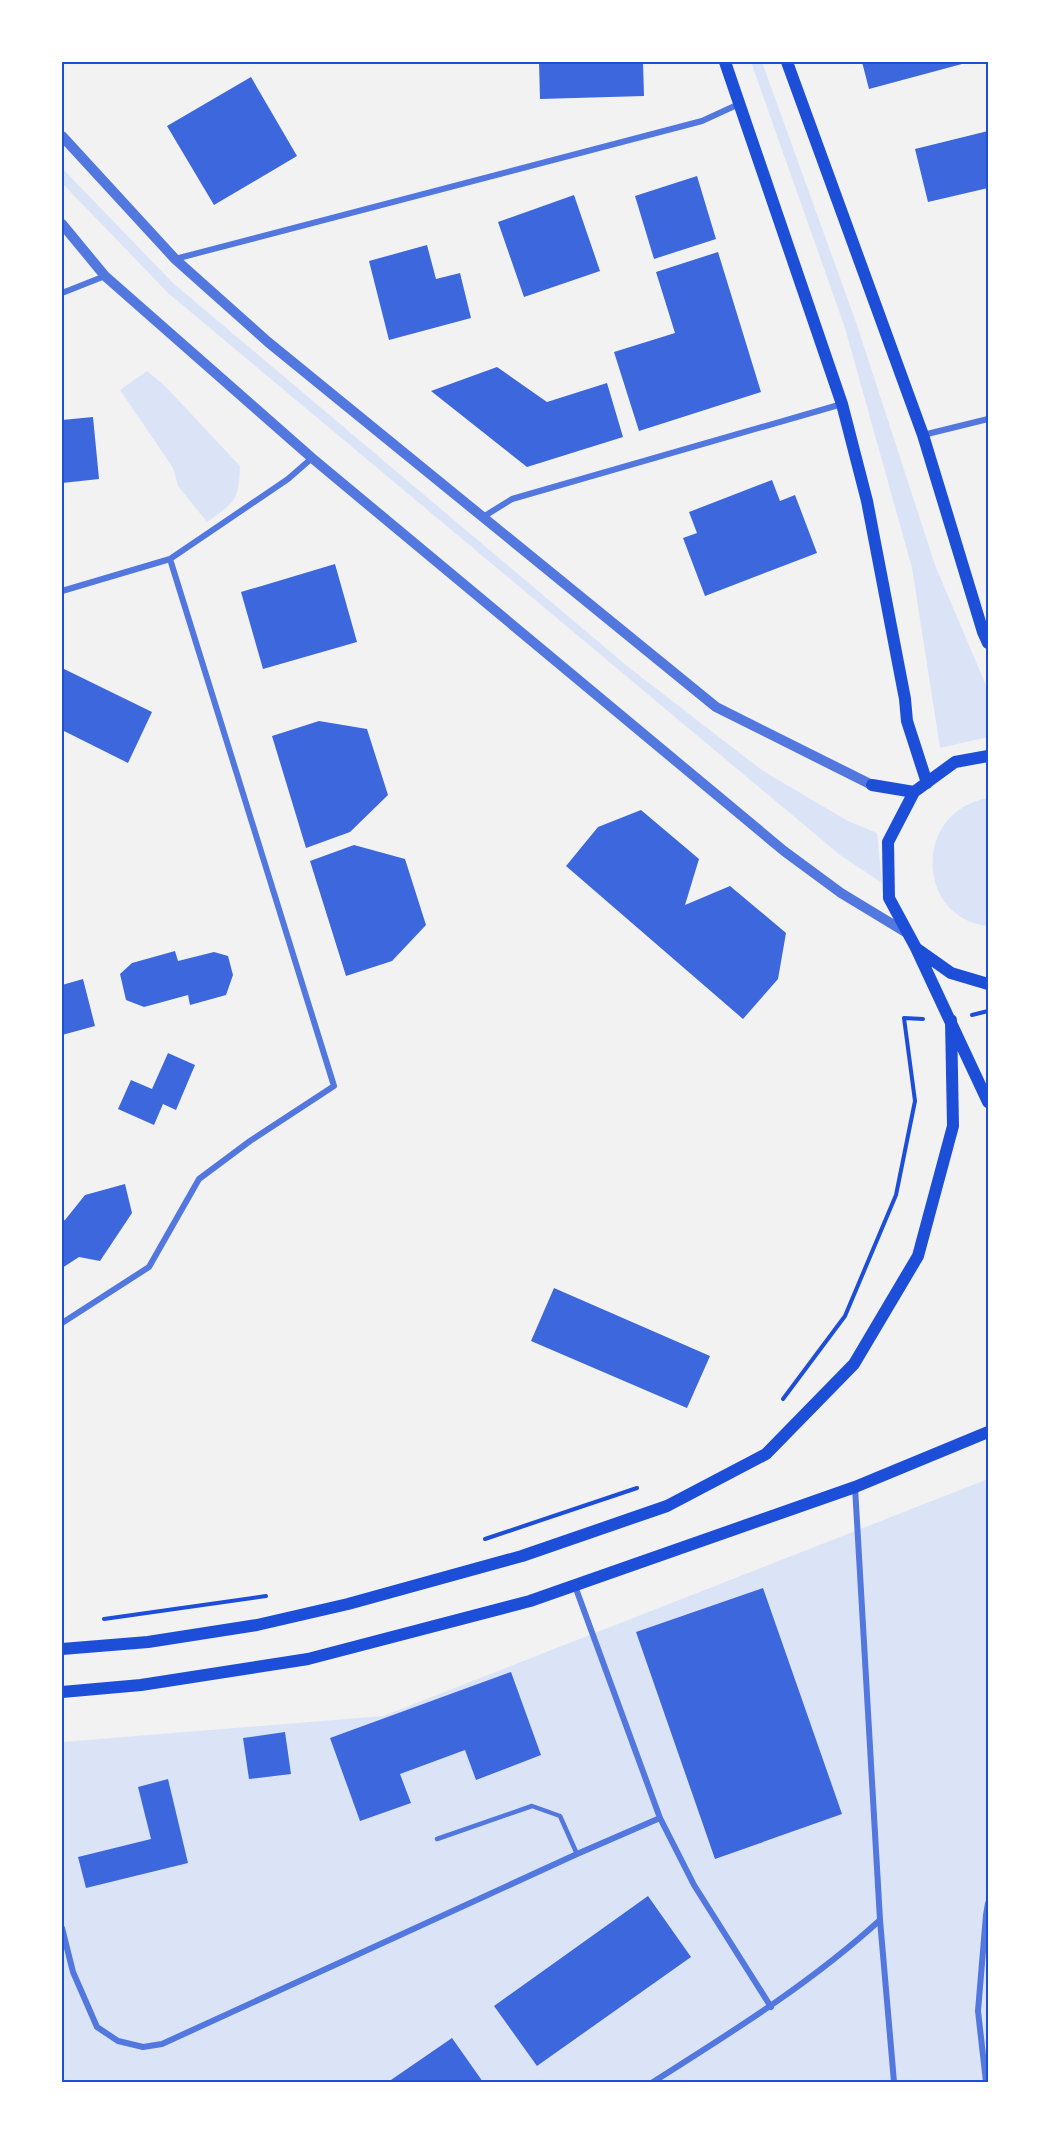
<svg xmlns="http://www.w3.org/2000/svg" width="1050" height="2144" font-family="Bitter,serif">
  <rect width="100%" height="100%" fill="#f2f2f2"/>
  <path fill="#dbe4f7" d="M 751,62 L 762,62 L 857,325 L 935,565 L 988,690 L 988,737 L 940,748 L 912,568 L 845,328 Z
    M 62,168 L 173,283 L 627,666 L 763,771 L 848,821 L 877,833 L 882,883 L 840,855 L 168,293 L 62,183 Z
    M 147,371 L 165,386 L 240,466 C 239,501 235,502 207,522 L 178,486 L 173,468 L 120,390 Z
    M 988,798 L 988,926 C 916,919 912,811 988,798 Z
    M 988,1479 L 988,2082 L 62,2082 L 62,1742 L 383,1716 Z"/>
  <path fill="#3d67dc" d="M 539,62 L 643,62 L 644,96 L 540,99 Z
    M 862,62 L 961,62 L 962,64 L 869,89 Z
    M 251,77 L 297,156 L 214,205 L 167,126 Z
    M 988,131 L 988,188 L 928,202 L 915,149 Z
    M 697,176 L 716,239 L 654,259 L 635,196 Z
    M 574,195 L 600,271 L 524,297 L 498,222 Z
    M 427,245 L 436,279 L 460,273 L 471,318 L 389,340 L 369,261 Z
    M 718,252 L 761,392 L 639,431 L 614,352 L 675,333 L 656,272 Z
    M 497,367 L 547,402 L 607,383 L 623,437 L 527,467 L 431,391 Z
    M 93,417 L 99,479 L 62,483 L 62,420 Z
    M 772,480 L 780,501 L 795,495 L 817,553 L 705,596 L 683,538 L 697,533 L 689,512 Z
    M 335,564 L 357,642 L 263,669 L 241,592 Z
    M 62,668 L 152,712 L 128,763 L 62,730 Z
    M 319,721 L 367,729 L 388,795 L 350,832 L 306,848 L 272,736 Z
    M 641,810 L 699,859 L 685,905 L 730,886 L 786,933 L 778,979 L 743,1019 L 566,866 L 598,827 Z
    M 354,845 L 405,859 L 426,925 L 392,961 L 346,976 L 310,861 Z
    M 175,951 L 178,961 L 214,952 L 228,956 L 233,975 L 226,995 L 190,1005 L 188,995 L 144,1007 L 126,1000 L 120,974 L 132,963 Z
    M 83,979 L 95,1026 L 62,1035 L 62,985 Z
    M 168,1053 L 195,1065 L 176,1110 L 163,1104 L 154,1125 L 118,1109 L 131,1080 L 152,1089 Z
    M 125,1184 L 132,1213 L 100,1261 L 79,1257 L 62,1268 L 62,1221 L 65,1220 L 85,1195 Z
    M 554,1288 L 710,1356 L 687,1408 L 531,1341 Z
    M 763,1588 L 842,1814 L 715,1859 L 636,1632 Z
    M 511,1672 L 541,1755 L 476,1780 L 465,1750 L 400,1774 L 411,1803 L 360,1821 L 330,1738 Z
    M 285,1732 L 291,1774 L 249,1779 L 243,1738 Z
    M 168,1779 L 188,1863 L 86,1888 L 78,1857 L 151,1839 L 138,1787 Z
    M 648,1896 L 691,1957 L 537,2066 L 494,2006 Z
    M 452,2038 L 483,2082 L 388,2082 Z"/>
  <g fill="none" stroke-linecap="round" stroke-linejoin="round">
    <path stroke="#1d4ed8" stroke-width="4" d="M 972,1015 L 988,1011
      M 783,1399 L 845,1316 L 896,1195 L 915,1101 L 904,1018 L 923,1019
      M 485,1539 L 637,1488
      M 104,1619 L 266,1596"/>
    <path stroke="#5277de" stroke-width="4.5" d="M 437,1839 L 532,1806 L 560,1816 L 577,1854"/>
    <path stroke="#5277de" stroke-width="6" d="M 175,259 L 702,121 L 739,104
      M 62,293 L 105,276
      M 923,435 L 988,419
      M 483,517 L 512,499 L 842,404
      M 62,591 L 170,559 L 288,479 L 312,458
      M 62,1323 L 149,1267 L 199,1179 L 250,1141 L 334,1086 L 170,559
      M 855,1487 L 880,1920 L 894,2082
      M 575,1586 L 660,1818 L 694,1885 L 771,2007
      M 62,1928 L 73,1972 L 97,2027 L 118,2041 L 143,2047 L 162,2044 L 577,1854 L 660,1818
      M 653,2082 C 732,2032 811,1983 880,1920
      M 986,2082 L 978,2011 L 986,1915 L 988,1903"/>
    <path stroke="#5277de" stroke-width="10" d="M 62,136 L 175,259 L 268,342 L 716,707 L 872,785
      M 62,224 L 105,276 L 312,458 L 784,851 L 841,893 L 907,933"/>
    <path stroke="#1d4ed8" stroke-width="12" d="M 725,62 L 842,404 L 867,501 L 905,699 L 907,721 L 927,783
      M 787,62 L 923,435 L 983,632 L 988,643
      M 988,756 L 955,762 L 914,792 L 888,842 L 889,898 L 916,948 L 988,1102
      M 872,785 L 914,792
      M 917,949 L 951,973 L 988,984
      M 62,1649 L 148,1642 L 257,1625 L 348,1604 L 522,1556 L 667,1506 L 766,1454 L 854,1364 L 918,1256 L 953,1126 L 951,1020
      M 62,1692 L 141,1685 L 308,1659 L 530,1601 L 855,1487 L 988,1432"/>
  </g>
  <rect width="1050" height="2144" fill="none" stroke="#ffffff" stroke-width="126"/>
  <rect x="63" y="63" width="924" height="2018" fill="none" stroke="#1d4ed8" stroke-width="2"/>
</svg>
